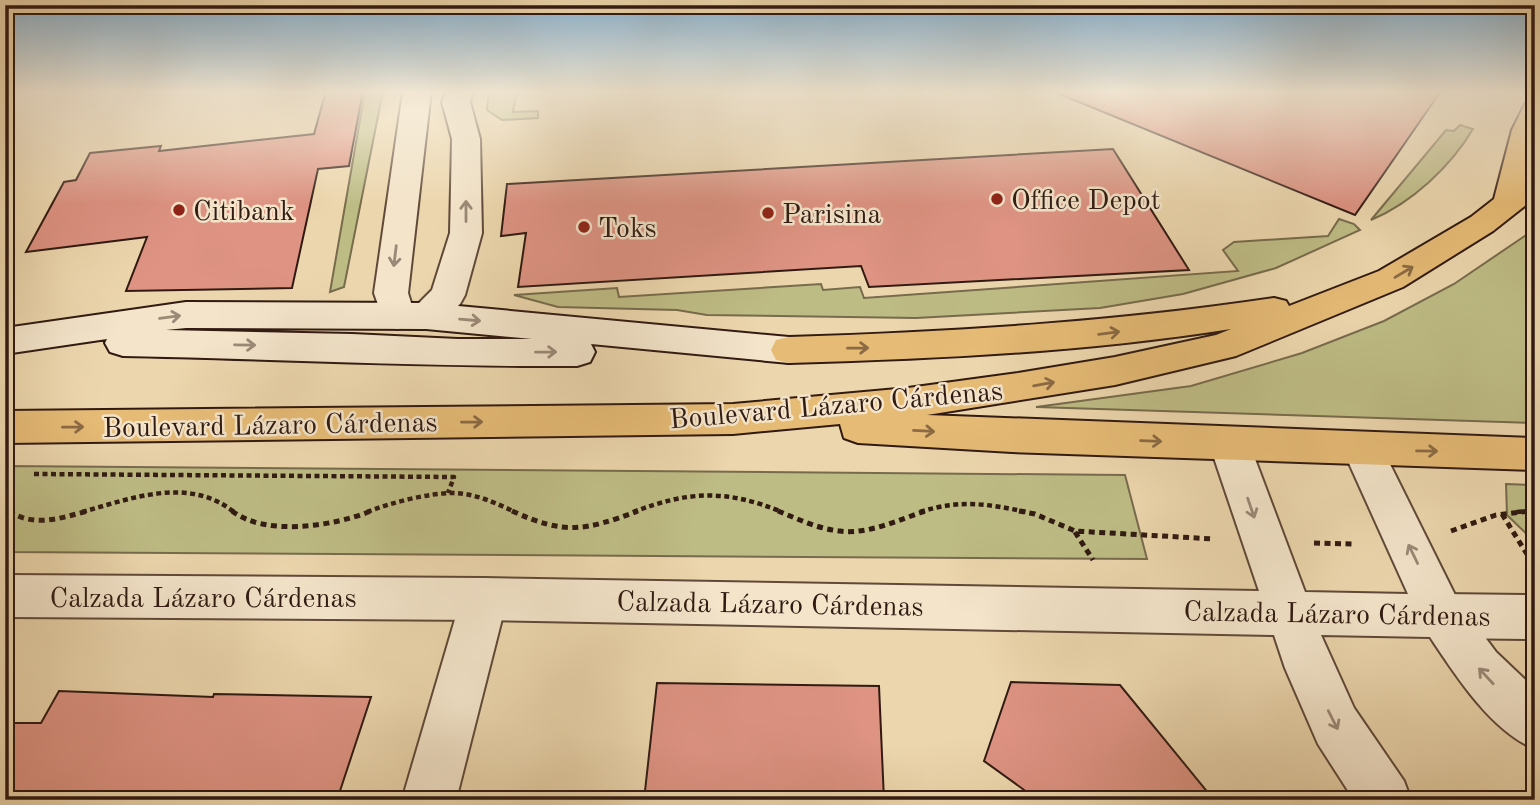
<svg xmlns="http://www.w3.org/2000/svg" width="1540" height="805" font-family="'Old Standard TT',serif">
  <rect width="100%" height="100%" fill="#ecd6ad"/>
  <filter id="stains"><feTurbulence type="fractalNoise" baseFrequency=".00286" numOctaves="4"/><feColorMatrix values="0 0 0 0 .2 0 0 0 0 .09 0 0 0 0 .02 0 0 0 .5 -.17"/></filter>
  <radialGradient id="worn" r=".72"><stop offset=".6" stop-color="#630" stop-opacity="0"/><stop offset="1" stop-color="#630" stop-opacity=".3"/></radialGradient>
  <path fill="#bebc85" stroke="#776b4c" stroke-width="2" d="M 365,91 L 383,91 L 344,287 L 330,292 Z
    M 489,91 L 517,91 L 513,112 L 538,111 L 538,118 L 502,120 L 487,110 Z
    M 1460,125 L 1473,129 C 1451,166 1412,203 1371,220 L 1446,130 L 1454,131 Z
    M 1339,219 L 1354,224 L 1360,230 L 1276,268 L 1183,294 L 1100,308 L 916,318 L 707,315 L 677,310 L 558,307 L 514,295 L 617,288 L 619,297 L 821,284 L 823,290 L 860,287 L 864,298 L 1238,271 L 1223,250 L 1234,242 L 1328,236 Z
    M 1535,229 L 1535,423 L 1036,407 L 1191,386 L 1302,353 L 1384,321 L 1454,284 Z
    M 5,466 L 1125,475 L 1147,559 L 5,552 Z
    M 1506,484 L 1535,485 L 1535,542 L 1507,515 Z"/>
  <path fill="#de9383" stroke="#301a12" stroke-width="2" d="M 326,91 L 363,91 L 349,166 L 318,169 L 292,288 L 126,291 L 147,237 L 26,252 L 64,182 L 76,180 L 90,153 L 161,146 L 159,151 L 314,134 Z
    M 1052,91 L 1441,91 L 1355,215 Z
    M 1113,149 L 1189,270 L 869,287 L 861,266 L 518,287 L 526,233 L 501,236 L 507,184 Z
    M 1011,682 L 1120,685 L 1214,800 L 1038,800 L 984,761 Z
    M 657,683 L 879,686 L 884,800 L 644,800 Z
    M 59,691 L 213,697 L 214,694 L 371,697 L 337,800 L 5,800 L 5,723 L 41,723 Z"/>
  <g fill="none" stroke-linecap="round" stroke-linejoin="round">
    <defs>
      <path id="minor" d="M 484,578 L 500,584 L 507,599 L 456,800 L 402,800 L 461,599 L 468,584 Z
        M 1442,594 L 1535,595 L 1535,639 L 1442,638 L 1426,631 L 1419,616 L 1426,601 Z"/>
      <path id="tertiary" d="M 403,91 L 431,91 L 408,293 L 413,309 L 432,290 L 450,233 L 452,139 L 442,102 L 447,91 L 473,91 L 470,102 L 480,139 L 482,233 L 465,295 L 460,304 L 438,325 L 426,329 L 414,325 L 412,321 L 409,325 L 397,329 L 385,325 L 374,293 Z
        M 1229,427 L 1243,432 L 1249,443 L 1305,592 L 1408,594 L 1343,450 L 1349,438 L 1363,434 L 1377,438 L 1458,601 L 1496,652 L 1535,689 L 1535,749 C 1491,731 1456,676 1430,637 L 1321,635 L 1354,708 L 1404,781 L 1411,800 L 1354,800 L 1318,744 L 1285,668 L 1274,635 L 484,620 L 5,617 L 5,575 L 484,578 L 1259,591 L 1209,443 L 1215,432 Z"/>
      <path id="secondary" d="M 186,302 L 426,303 L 789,337 L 802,340 L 807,350 L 802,360 L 789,363 L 591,344 L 595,352 L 590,362 L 577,366 C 426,367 274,359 123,356 L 110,352 L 105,343 L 107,339 L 5,354 L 5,328 ZM 186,328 L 426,329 L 532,339 L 458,339 L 352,334 L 166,330 Z"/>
      <path id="trunk" d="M 1535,102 L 1535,155 L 1531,174 L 1535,173 L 1535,198 L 1493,231 L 1403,287 L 1236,356 L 1115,385 L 927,415 L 1535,438 L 1535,470 L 1012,452 L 858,443 L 844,438 L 840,424 L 733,434 L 5,443 L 5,411 L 733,404 L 908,388 L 1018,373 L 1115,357 L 1216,335 L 1231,329 C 1085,352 937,359 789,363 L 776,360 L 771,350 L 776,340 L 789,337 C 952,332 1113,322 1274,298 L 1286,301 L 1289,306 L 1379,271 L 1471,217 L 1494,199 L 1512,130 L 1525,104 Z"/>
    </defs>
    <use href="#minor" stroke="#5f4939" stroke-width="4"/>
    <use href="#tertiary" stroke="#5f4939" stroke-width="4"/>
    <use href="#secondary" stroke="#301a12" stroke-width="4"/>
    <use href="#trunk" stroke="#301a12" stroke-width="4"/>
    <path stroke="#301a12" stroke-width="4.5" stroke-dasharray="5 3.5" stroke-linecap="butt" d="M 34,474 L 454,477 L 448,493
      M 5,508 L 11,512
      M 82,512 C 133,498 188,476 234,512
      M 367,512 C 390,503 428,493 453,493 C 474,493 496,503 515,512
      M 633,512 C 689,491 726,489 782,512
      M 920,512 C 961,499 987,504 1027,512
      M 1517,512 L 1535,510"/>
    <path stroke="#301a12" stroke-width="5" stroke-dasharray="6 4.5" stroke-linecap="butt" d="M 9,511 C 35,528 60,518 88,511
      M 232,511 C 266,537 334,526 371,511
      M 512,511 C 565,535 584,531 638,511
      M 778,511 C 798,519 818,529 840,531 C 868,535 900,519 926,511
      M 1019,511 L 1035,514 L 1075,531 L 1214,539
      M 1502,514 L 1535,567
      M 1451,531 L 1496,515 L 1531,511
      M 1075,532 L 1093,560
      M 1314,543 L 1354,544"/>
    <use href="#minor" fill="#f3e4ca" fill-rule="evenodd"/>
    <use href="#tertiary" fill="#f3e4ca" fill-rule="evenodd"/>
    <use href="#secondary" fill="#f3e4ca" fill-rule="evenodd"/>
    <use href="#trunk" fill="#e6bb76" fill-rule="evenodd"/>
  </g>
  <defs><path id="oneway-shaft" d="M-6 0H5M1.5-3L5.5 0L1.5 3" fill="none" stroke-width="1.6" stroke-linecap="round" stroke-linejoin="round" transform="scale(1.75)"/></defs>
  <g stroke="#9b8977">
    <use href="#oneway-shaft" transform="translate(466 211) rotate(-90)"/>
    <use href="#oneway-shaft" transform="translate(395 256) rotate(97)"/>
    <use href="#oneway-shaft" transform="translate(170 317) rotate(-8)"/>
    <use href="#oneway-shaft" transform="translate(470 320) rotate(5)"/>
    <use href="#oneway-shaft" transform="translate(245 345) rotate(1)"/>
    <use href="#oneway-shaft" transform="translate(546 352) rotate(-1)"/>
    <use href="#oneway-shaft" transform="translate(1251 508) rotate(71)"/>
    <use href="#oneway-shaft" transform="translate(1413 554) rotate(-116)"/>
    <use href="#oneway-shaft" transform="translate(1486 676) rotate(-133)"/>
    <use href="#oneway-shaft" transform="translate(1333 720) rotate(63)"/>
  </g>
  <g stroke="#8b6a44">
    <use href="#oneway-shaft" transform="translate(1404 272) rotate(-31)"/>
    <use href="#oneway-shaft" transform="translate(1109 333) rotate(-7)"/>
    <use href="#oneway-shaft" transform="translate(858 348) rotate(-1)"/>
    <use href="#oneway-shaft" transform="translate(1044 384) rotate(-10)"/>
    <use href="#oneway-shaft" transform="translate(472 422) rotate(-1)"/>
    <use href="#oneway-shaft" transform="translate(73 427) rotate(-1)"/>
    <use href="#oneway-shaft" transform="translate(924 431) rotate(3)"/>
    <use href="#oneway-shaft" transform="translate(1151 441) rotate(2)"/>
    <use href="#oneway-shaft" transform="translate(1427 451) rotate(1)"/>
  </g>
  <linearGradient id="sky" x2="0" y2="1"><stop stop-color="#8bb5d4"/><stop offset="0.45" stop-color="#f6edda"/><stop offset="1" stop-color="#f6edda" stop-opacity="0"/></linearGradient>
  <rect width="1540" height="204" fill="url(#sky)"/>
  <g fill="#8f2418" stroke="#f3e4ca" stroke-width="2.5">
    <circle cx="997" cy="199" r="7"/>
    <circle cx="179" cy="210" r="7"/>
    <circle cx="768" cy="213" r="7"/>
    <circle cx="584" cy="227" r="7"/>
  </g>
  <g text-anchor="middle" stroke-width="5" stroke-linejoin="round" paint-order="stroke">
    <g font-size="28" fill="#301a12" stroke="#f3e4ca" text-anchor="start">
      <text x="1011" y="209">Office Depot</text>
      <text x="193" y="220">Citibank</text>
      <text x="782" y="223">Parisina</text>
      <text x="598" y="237">Toks</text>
    </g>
    <g font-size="28" fill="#301a12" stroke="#f3e4ca">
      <text transform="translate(836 404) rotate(-5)" y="10">Boulevard Lázaro Cárdenas</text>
      <text transform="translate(270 424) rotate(-1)" y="10">Boulevard Lázaro Cárdenas</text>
      <text x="203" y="607">Calzada Lázaro Cárdenas</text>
      <text transform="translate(770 603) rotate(1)" y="10">Calzada Lázaro Cárdenas</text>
      <text transform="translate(1337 613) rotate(1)" y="10">Calzada Lázaro Cárdenas</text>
    </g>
  </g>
  <rect width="1540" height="805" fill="none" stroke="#ecd6ad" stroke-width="28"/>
  <rect x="7" y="7" width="1526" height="791" fill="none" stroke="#301a12" stroke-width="3.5"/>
  <rect x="14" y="14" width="1512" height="777" fill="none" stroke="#301a12" stroke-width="2"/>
  <rect width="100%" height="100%" filter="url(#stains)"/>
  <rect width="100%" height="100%" fill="url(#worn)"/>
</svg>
